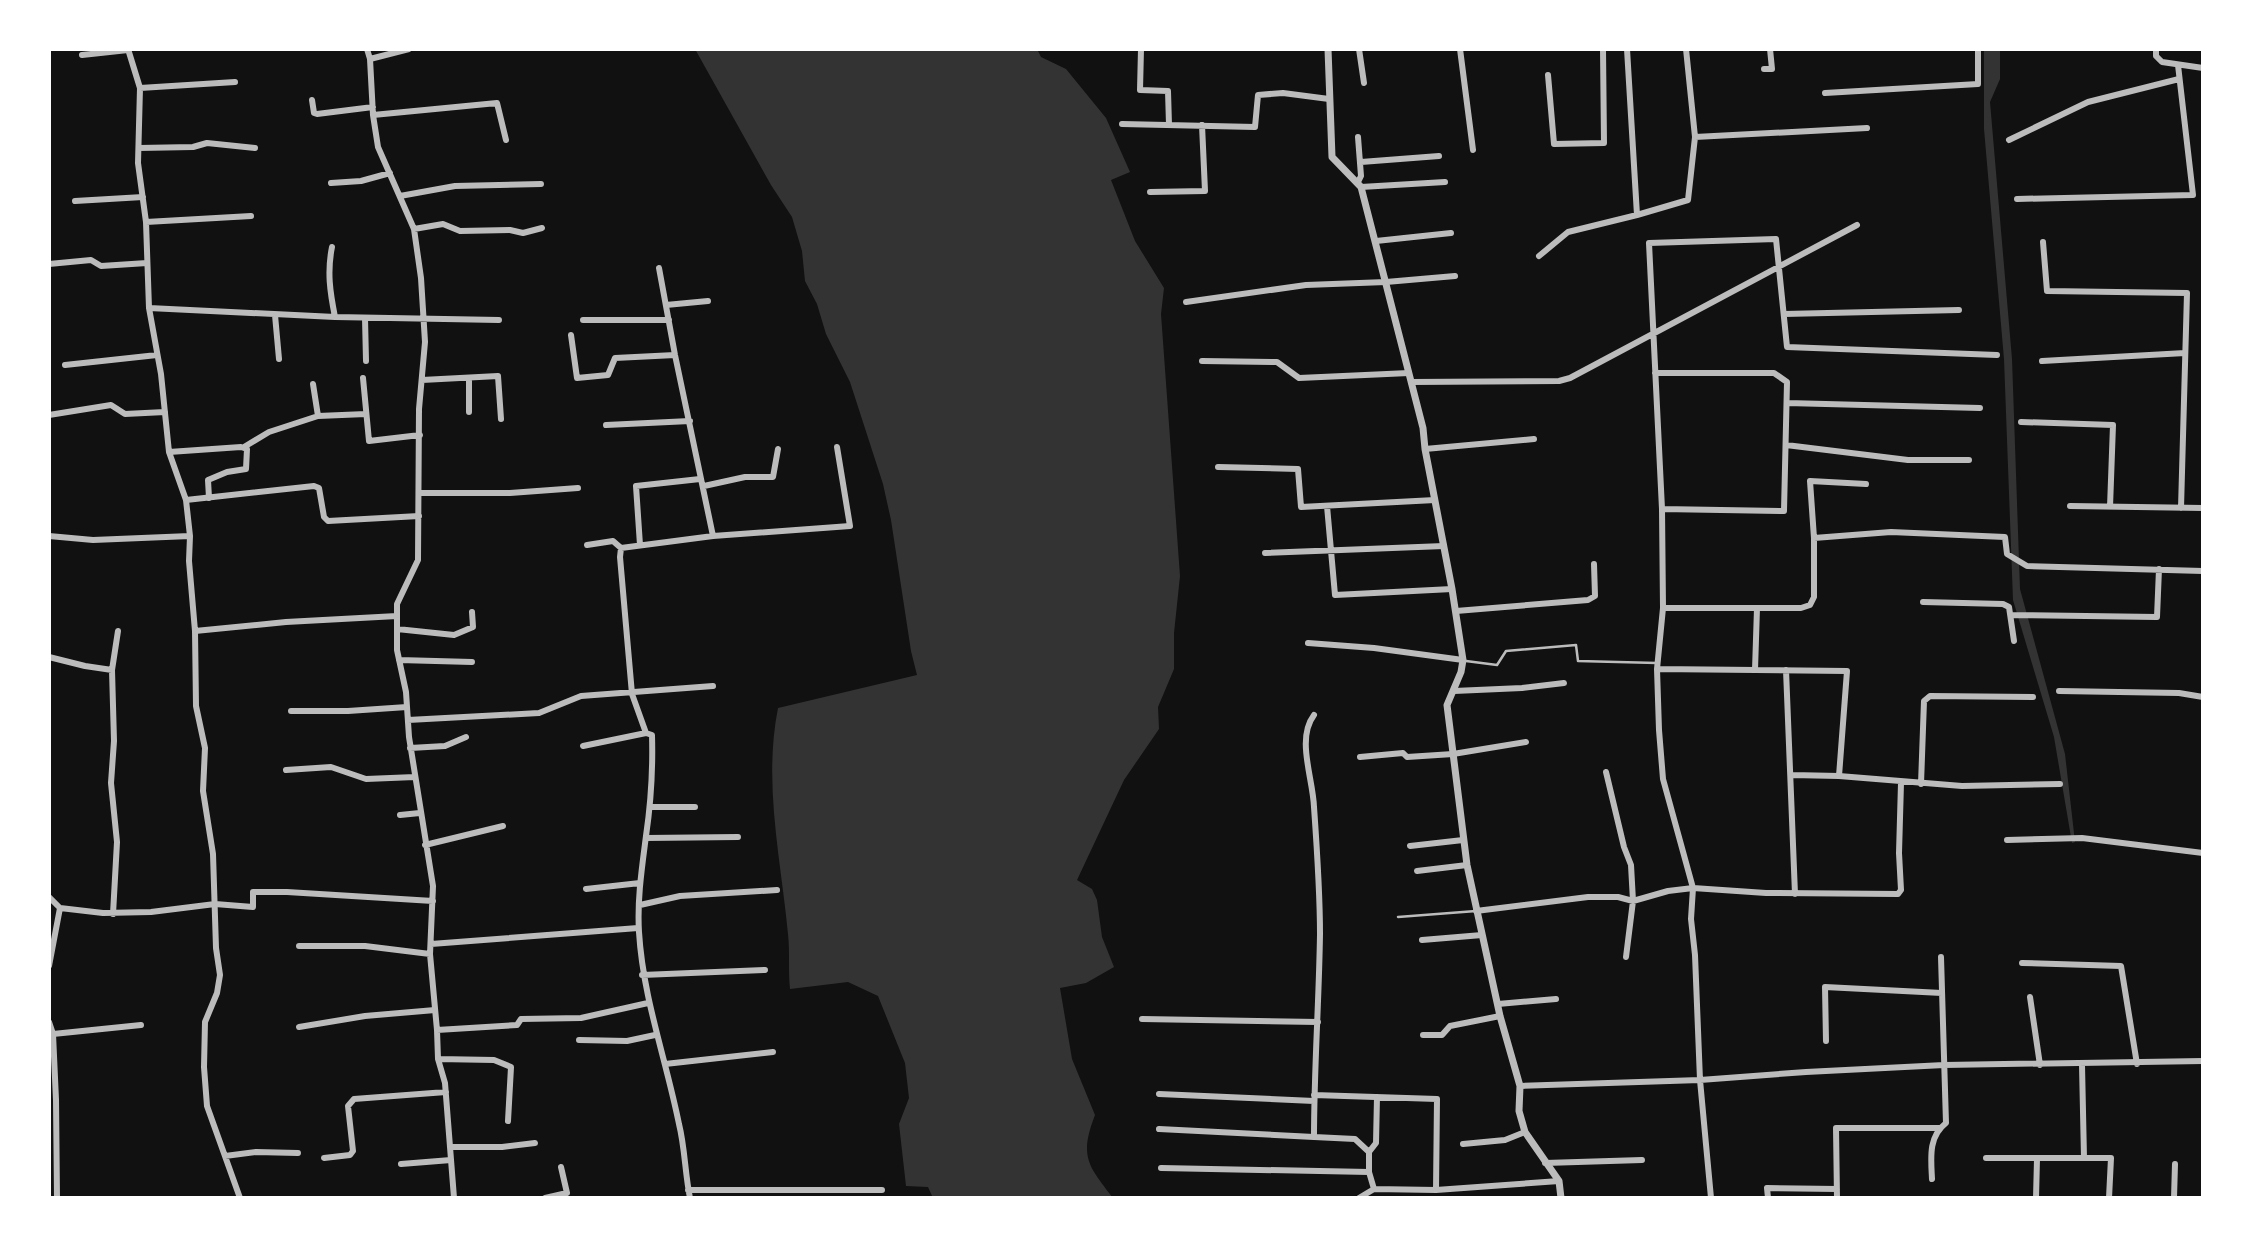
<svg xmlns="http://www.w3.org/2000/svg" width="2252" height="1247" font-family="'Sofia Sans Condensed',sans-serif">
  <rect width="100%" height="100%" fill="#111"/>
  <path fill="#333" d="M 695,49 L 1037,49 L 1041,57 L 1066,69 L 1106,118 L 1130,172 L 1111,180 L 1135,241 L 1164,288 L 1161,314 L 1180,576 L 1174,633 L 1174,669 L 1158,707 L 1159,729 L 1124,780 L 1077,880 L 1092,889 L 1097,900 L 1102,937 L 1114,967 L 1086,983 L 1060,988 L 1072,1059 L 1095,1115 C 1079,1157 1088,1165 1113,1198 L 933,1198 L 928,1187 L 906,1186 L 899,1124 L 909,1098 L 905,1063 L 878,996 L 848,982 L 790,989 C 788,970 790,952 788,934 C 781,859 763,784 778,708 L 917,675 L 911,651 L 891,520 L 883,484 L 850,382 L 826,334 L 817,304 L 805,281 L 802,251 L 792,217 L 771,185 Z
    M 1984,49 L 2000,49 L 2000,79 L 1990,102 L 2012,359 L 2020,589 L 2065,754 L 2075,842 L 2072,843 L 2054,737 L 2013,600 L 2004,359 L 1984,129 Z"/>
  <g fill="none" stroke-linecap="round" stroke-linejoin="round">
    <path stroke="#bcbcbc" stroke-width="2.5" d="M 1466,661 L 1497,665 L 1506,651 L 1576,645 L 1578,661 L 1657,663
      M 1398,917 L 1476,911"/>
    <path stroke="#bcbcbc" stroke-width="6" d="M 128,49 L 140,88 L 138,163 L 146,222 L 149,308 L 161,374 L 169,452 L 186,500 L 190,536 L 189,561 L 195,631 L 196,706 L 205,748 L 203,791 L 213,854 L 216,948 L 220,975 L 217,993 L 205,1022 L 204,1067 L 207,1106 L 240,1198
      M 367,49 L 370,59 L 373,115 L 378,147 L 414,229 L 421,278 L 425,342 L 419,409 L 418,560 L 397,604 L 397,650 L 406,692 L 409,737 L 433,886 L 430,954 L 437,1030 L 438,1059 L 445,1083 L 454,1198
      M 1141,49 L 1140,90 L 1168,91 L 1169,125
      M 1359,49 L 1364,83
      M 1460,49 L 1473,150
      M 1686,49 L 1695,137 L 1867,128
      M 2156,49 L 2156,56 L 2162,62 L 2203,68
      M 82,55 L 128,50
      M 370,59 L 409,49
      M 1764,69 L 1772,69 L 1770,49
      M 1548,75 L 1554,144 L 1604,143 L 1603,49
      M 140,88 L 235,82
      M 1825,93 L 1978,84 L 1978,49
      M 312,100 L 314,113 L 317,114 L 373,107
      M 373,115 L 497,103 L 506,140
      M 1122,124 L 1255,127 L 1258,95 L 1283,93 L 1329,99
      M 1358,137 L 1361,176 L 1358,182
      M 2009,140 L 2088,102 L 2179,79
      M 139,148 L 193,147 L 207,143 L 255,148
      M 1361,162 L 1439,156
      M 331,183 L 361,181 L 390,173
      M 1361,187 L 1445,182
      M 1150,192 L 1205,191 L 1202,125
      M 400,196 L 455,186 L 541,184
      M 2017,199 L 2193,195 L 2178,65
      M 75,201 L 143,197
      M 1637,215 L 1688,200 L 1695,137
      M 146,222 L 251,216
      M 414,229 L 443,224 L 460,231 L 510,230 L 523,233 L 542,228
      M 1376,241 L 1451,233
      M 2043,242 L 2047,291 L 2187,293 L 2181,508
      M 332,247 C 327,272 330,292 335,317
      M 1539,256 L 1568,232 L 1637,215 L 1627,49
      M 49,264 L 91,260 L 101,266 L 147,263
      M 659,268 L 675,355 L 713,536 L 621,548 L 620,557 L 632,694 L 646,733 L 652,735 C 653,769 651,802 646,836 C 642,867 637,900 639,932 C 643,998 666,1059 679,1124 C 685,1148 685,1174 690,1198
      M 1186,302 L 1306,285 L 1386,282 L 1455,276
      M 666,305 L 708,301
      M 149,308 L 335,317 L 499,320
      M 1784,314 L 1959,310
      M 275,315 L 279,359
      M 365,318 L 366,361
      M 583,320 L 669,320
      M 571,335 L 577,378 L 608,375 L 615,358 L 675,355
      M 1202,361 L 1277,362 L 1299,378 L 1409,373
      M 2042,361 L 2185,353
      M 65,365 L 157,355
      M 1655,373 L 1774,373 L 1787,382 L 1784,511 L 1662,509
      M 363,378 L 369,441 L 420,435
      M 422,380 L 498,376 L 501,419
      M 1411,382 L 1559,381 L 1570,378 L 1857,225
      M 313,384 L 318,416
      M 1787,403 L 1980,408
      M 469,412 L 469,378
      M 49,415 L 111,405 L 125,414 L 165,412
      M 2021,422 L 2113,425 L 2110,507
      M 606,425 L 690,421
      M 1786,445 L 1908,460 L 1969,460
      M 244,447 L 269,432 L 318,416 L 366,414
      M 1425,449 L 1534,439
      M 169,452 L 241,447 L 247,449 L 246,469 L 227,472 L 208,480 L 209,498
      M 1218,467 L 1298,469 L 1301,507 L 1435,500
      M 704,486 L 745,477 L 773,477 L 778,449
      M 420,493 L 510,493 L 578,488
      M 186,500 L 314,486 L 319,488 L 324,517 L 328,521 L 419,516
      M 1327,506 L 1335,595 L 1452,589
      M 2070,506 L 2203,508
      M 49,536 L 93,540 L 190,536
      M 713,536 L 850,526 L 837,447
      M 1814,538 L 1810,481 L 1866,484
      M 587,545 L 613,541 L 621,548
      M 640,545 L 636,486 L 700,479
      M 1265,553 L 1444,546
      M 1923,602 L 2003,604 L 2009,607 L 2014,641
      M 1663,608 L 1801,608 L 1810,605 L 1814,597 L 1814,538 L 1891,532 L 2005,537 L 2007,554 L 2027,566 L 2203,571
      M 1456,611 L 1588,600 L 1595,596 L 1594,564
      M 2012,615 L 2157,617 L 2159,569
      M 397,629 L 454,635 L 473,627 L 472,612
      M 195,631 L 286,622 L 397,616
      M 1308,643 L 1374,648 L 1463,660
      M 49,657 L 85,666 L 112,670
      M 399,660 L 472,662
      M 1657,669 L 1847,671 L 1839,776
      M 1755,670 L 1757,608
      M 1786,670 L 1795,894
      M 1454,691 L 1522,688 L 1564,683
      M 2059,691 L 2179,693 L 2203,697
      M 291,711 L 348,711 L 407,707
      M 1314,715 C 1296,739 1313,778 1314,807 C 1317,849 1320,892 1320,934 C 1319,1002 1314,1069 1314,1137 L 1355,1139 L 1369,1152 L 1369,1172 L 1374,1189
      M 408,720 L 539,713 L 581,696 L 713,686
      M 583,746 L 646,733
      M 410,748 L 445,746 L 466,737
      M 1360,757 L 1403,753 L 1407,757 L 1453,754 L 1526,742
      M 286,770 L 331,767 L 366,779 L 415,777
      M 1606,772 L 1624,847 L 1631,865 L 1633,901 L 1626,957
      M 1792,775 L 1839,776 L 1962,786 L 2060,784
      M 1921,784 L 1924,701 L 1930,696 L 2033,697
      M 650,807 L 695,807
      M 400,815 L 420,813
      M 646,838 L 738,837
      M 2007,840 L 2082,838 L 2203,853
      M 425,845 L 503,826
      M 1410,846 L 1463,840
      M 1417,871 L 1467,865
      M 586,889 L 640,883
      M 49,897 L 60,908 L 103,913 L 151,912 L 215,904 L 253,907 L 253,892 L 287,892 L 433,901
      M 640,905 L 680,896 L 777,890
      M 1476,911 L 1588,897 L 1618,897 L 1633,901 L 1668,891 L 1693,888 L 1766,893 L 1898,894 L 1901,890 L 1899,853 L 1901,783
      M 113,914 L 117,842 L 111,783 L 114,741 L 112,670 L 118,631
      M 1422,940 L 1482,935
      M 431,944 L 638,928
      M 299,946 L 365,946 L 430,954
      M 2022,963 L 2121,966 L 2137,1064
      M 49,966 L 60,908
      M 642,975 L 765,970
      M 2030,997 L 2040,1065
      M 1498,1004 L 1556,999
      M 1142,1019 L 1318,1022
      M 49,1022 L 53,1034 L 56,1100 L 57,1198
      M 299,1027 L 365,1016 L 435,1010
      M 437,1030 L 517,1025 L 521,1019 L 581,1018 L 648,1003
      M 53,1034 L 141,1025
      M 1423,1035 L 1442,1035 L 1450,1026 L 1500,1016
      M 579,1040 L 627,1041 L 655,1035
      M 1826,1041 L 1825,987 L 1942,993
      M 438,1059 L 494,1060 L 511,1067 L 508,1121
      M 665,1064 L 773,1052
      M 2082,1065 L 2084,1158
      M 1520,1086 L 1700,1080 L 1806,1072 L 1944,1065 L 2203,1061
      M 1159,1094 L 1314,1101
      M 1314,1095 L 1437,1099 L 1436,1190
      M 1159,1129 L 1314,1137
      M 1463,1144 L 1505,1140 L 1525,1132
      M 450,1147 L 502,1147 L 535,1143
      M 1369,1152 L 1376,1143 L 1377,1097
      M 225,1156 L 256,1152 L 298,1153
      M 324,1158 L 350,1155 L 353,1151 L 348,1106 L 354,1099 L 446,1092
      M 1986,1158 L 2111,1158 L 2109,1198
      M 1545,1163 L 1642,1160
      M 401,1164 L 451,1160
      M 1161,1168 L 1369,1172
      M 1932,1179 C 1931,1158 1928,1137 1946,1123 L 1941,957
      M 1374,1189 L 1436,1190 L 1559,1181
      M 688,1190 L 882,1190
      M 545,1198 L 567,1193 L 561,1167
      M 1359,1198 L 1374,1189
      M 1711,1198 L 1700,1080 L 1695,955 L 1691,919 L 1693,888 L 1663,779 L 1659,730 L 1657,669 L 1663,608 L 1662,509 L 1649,243 L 1776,239 L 1787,347 L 1997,355
      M 1768,1198 L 1767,1188 L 1837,1189
      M 1837,1198 L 1836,1128 L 1940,1128
      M 2036,1198 L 2037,1159
      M 2174,1198 L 2175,1164"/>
    <path stroke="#bcbcbc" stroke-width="7" d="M 1328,49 L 1332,157 L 1361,187 L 1423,428 L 1425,449 L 1452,589 L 1463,660 L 1461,672 L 1447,705 L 1467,865 L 1500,1016 L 1520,1086 L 1519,1111 L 1525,1132 L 1559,1181 L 1561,1198"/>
  </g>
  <rect width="2252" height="1247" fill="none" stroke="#ffffff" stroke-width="102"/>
</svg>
